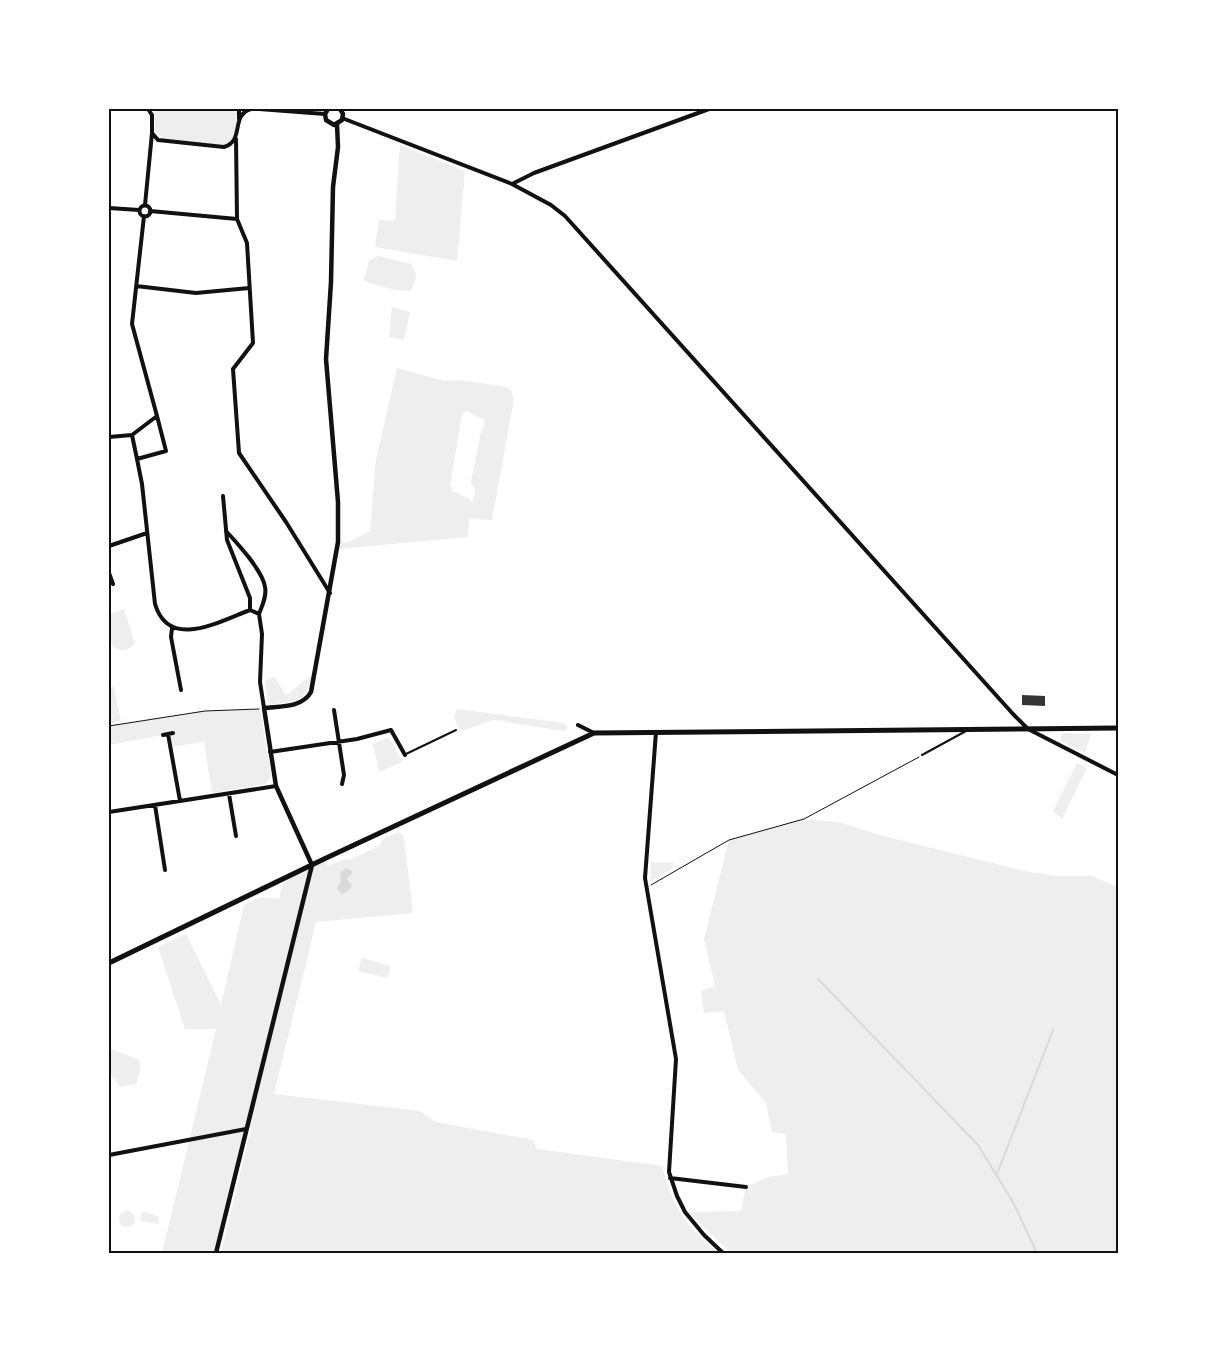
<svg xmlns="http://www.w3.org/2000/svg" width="1227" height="1362" font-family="Mulish,sans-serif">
  <rect width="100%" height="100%" fill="#fff"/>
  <path fill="#eee" fill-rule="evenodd" d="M 155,109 L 237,109 L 238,121 L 236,139 L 225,145 L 164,139 L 155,131 Z
    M 400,145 L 465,171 L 457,261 L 375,247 L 379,220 L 395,221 Z
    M 378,256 L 411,264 C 418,272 417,283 410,291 L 395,290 L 366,282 L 364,279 L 369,261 Z
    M 392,307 L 410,312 L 404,340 L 389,337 Z
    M 397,368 L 444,381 L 461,380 L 506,387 L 511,390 L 514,399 L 492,520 L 469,518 L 468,537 L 337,549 L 338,542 L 349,542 L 370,531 L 376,459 ZM 467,411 L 484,420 L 485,426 L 481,432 L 471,481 L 475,491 L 472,503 L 470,499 L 453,491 L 450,486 L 462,414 Z
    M 124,609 L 135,644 C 125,653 118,652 109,643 L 109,614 Z
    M 312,675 C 308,694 303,700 284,703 C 278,703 273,705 268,703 L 265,681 L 274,676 L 286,695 Z
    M 114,687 L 121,721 L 109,723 L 109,688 Z
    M 260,709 L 271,776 L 266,784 L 212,793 L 204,742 L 170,747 L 168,734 L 109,745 L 109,726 L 205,711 Z
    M 457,709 L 564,723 L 568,728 L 564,731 L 494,720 L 461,731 L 454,718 Z
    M 1063,733 L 1091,734 L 1085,753 L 1060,740 Z
    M 387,738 L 390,739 L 402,762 L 379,772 L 373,744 Z
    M 1077,763 L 1087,768 L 1062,819 L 1053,811 Z
    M 801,819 L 838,822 L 883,836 L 1029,872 L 1056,876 L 1092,876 L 1118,887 L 1118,1253 L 731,1253 L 688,1212 L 741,1211 L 746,1187 L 768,1177 L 788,1174 L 786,1134 L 772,1132 L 766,1103 L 738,1070 L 724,1011 L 704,1013 L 701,991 L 715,986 L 704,939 L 729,840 Z
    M 399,832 L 404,837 L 413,913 L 316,922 L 274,1094 L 420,1111 L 436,1122 L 533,1140 L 537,1149 L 662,1166 C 673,1209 685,1224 717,1253 L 221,1253 L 251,1128 L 246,1129 L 216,1253 L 162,1253 L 216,1029 L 185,1029 L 158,947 L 186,934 L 221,1005 L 244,905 L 260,897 L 279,899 L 284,878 L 324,859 L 328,866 L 344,859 L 349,860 L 379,846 L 383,839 Z
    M 651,862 L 673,863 L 672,869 L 650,882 Z
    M 362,958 L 391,966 L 387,978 L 358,971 Z
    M 109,1048 L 139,1060 L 140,1070 L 136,1084 L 120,1087 L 115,1079 L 109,1075 Z
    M119 1219a8 8 0 1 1 16 0a8 8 0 1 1-16 0Z
    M 146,1212 L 159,1217 L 159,1224 L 141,1221 L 141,1213 Z"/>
  <path fill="#d9d9d9" d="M 347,868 L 353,872 L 346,879 L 352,885 L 348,891 L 341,894 L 337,888 L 341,882 L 340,872 Z"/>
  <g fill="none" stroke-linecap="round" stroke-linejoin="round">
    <path stroke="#d9d9d9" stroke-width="2" d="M 818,979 L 978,1145 L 1013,1202 L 1037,1253
      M 997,1174 L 1053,1030"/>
  </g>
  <path fill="#353535" d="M 1022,695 L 1045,696 L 1045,706 L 1022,705 Z"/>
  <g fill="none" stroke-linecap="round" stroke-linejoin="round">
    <path stroke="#111" stroke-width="1" d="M 109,726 L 205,711 L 259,709
      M 651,885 L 729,840 L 804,819 L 919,757"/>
    <path stroke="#111" stroke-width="2" d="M 406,754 L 456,730
      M 922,755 L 966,731"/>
    <path stroke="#111" stroke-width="4" d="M 148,109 L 152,115 L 152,133 L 158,140 L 224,147 C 245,141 230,115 251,109
      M 259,109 L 325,114
      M 342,118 L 512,184 L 551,205 L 565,216 L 1013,714 L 1028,729 L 1118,775
      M 239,119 L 239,109
      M 236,139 L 237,219 L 247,243 L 253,343 L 233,369 L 239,453 L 286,522 L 330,593
      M 512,184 L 534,173 L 709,109
      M 145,205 L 152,133
      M139.5 211a5.5 5.5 0 1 1 11 0a5.5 5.5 0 1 1-11 0Z
      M 109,208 L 139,210
      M 150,211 L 237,219
      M 144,216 L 132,324 L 157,416 L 132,435 L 137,459 L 166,451 L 157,416
      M 136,286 L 196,293 L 249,288
      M 109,437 L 132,435
      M 137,459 L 142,484 L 155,604 C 169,651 220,621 250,610 L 259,614 L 262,634 L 260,682 L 264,708
      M 223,496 L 227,540 L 250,598 L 250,610
      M 226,531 C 238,544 263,571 265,587 C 267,596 262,606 259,614
      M 109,546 L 147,533
      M 109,573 L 113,584
      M 172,628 L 171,637 L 181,690
      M 334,710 L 344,775 L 342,784
      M 578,725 L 594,733
      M 656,732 L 645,878 L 676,1059 L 669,1172 L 677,1196 L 685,1212 L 704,1235 L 723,1253
      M 168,734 L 180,801
      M 163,735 L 173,733
      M 270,752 L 357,739 L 391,730 L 405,755
      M 229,794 L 236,836
      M 155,805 L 165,870
      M 109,812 L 276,786
      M 109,1155 L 246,1129
      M 670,1178 L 746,1187"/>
    <path stroke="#111" stroke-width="4.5" d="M 328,109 L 325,114 L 326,120 L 334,125 L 342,120 L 343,114 L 340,109
      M 216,1253 L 312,865 L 276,786 L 264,708 C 280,706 302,708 311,692 L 338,542 L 338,502 L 326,359 L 331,282 L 333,187 L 338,147 L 337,124"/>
    <path stroke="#111" stroke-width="5" d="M 109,963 L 324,859 L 594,733 L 1118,728"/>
  </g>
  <rect width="1227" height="1362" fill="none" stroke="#ffffff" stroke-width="220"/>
  <rect x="110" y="110" width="1007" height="1142" fill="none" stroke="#111" stroke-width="2"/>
</svg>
